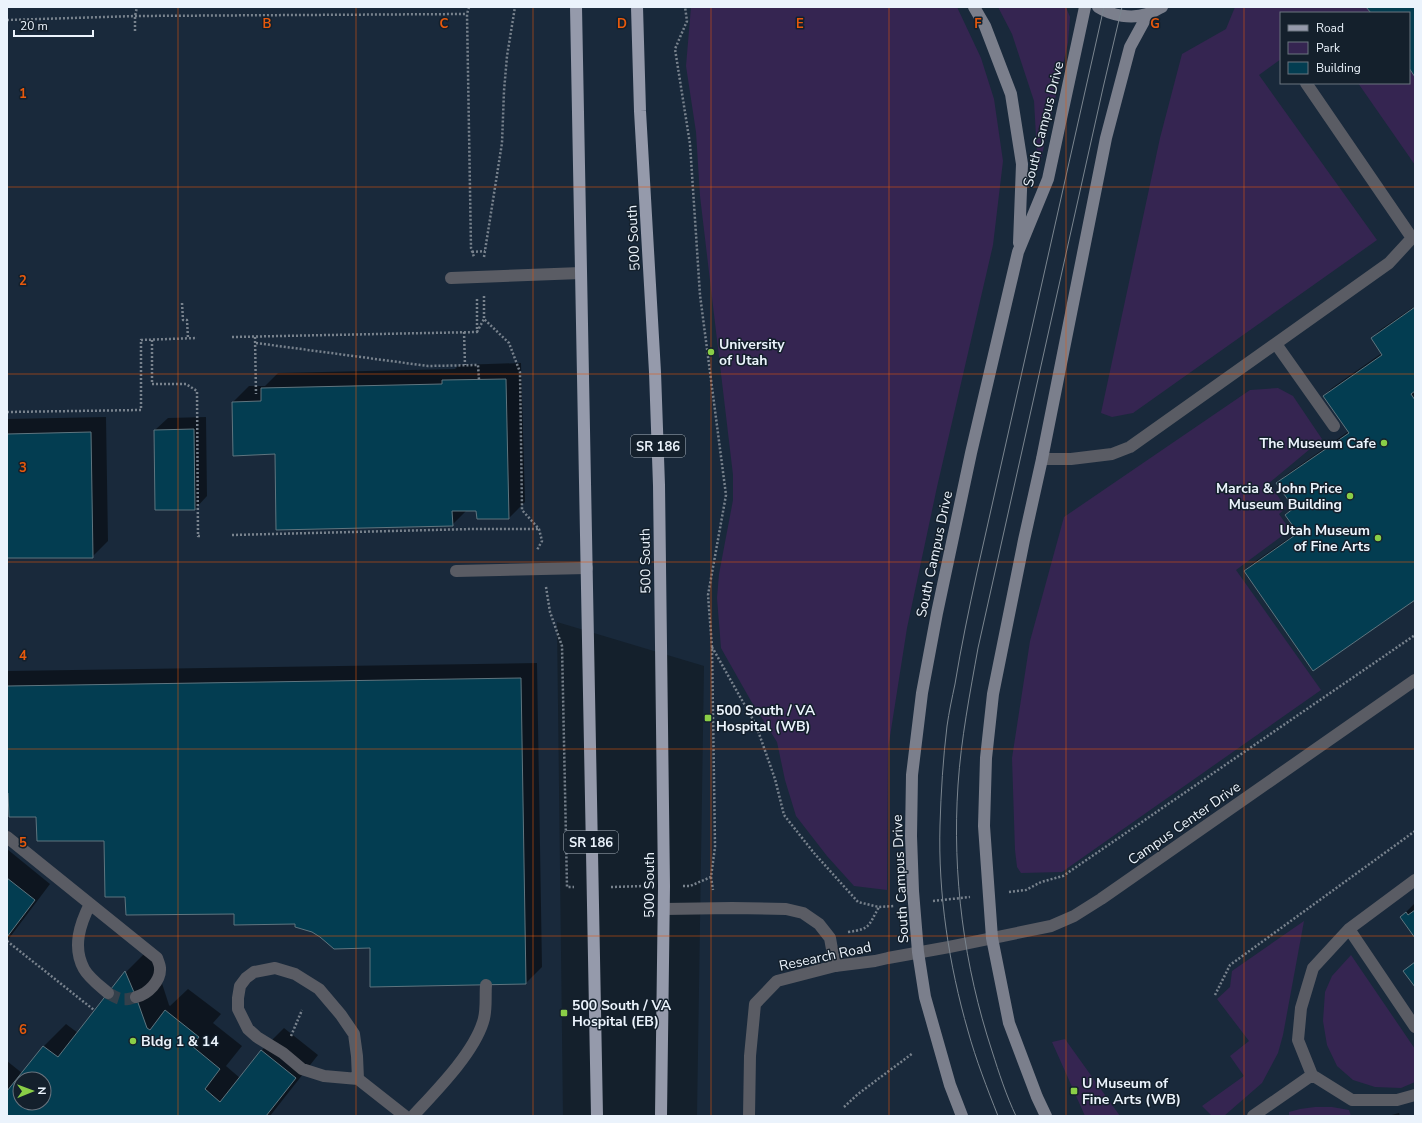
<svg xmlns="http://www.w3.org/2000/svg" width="1422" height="1123" font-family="'Nunito Sans',sans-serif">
  <rect width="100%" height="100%" fill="#14202c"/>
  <path fill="#19293b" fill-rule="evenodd" d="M 7,7 L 1415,7 L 1415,1116 L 697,1116 L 704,666 L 557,622 L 563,1116 L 7,1116 ZM 1281,13 L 1409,13 L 1409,83 L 1281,83 ZM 20,1079 L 44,1079 L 44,1103 L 20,1103 Z"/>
  <path fill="#352551" d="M 691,7 L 957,7 L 981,58 L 994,99 L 1003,161 L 993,245 L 937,487 L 907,628 L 888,749 L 887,890 L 854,886 L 827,856 L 796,816 L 785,780 L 777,742 L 751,701 L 721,648 L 717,598 L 719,574 L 733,500 L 733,475 L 700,196 L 696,132 L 686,66 Z
    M 998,7 L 1066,7 L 1070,17 L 1068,43 L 1038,172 L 1034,101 L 1012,34 Z
    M 1235,7 L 1366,7 L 1371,13 L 1281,13 L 1281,59 L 1259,75 L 1377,240 L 1133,413 L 1112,417 L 1101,413 L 1160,138 L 1182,54 L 1226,29 Z
    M 1409,68 L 1415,77 L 1415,165 L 1358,83 L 1409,83 Z
    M 1278,388 L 1293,396 L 1322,439 L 1269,483 L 1286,508 L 1279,514 L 1290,530 L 1236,570 L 1321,690 L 1062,872 L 1021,873 L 1017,867 L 1015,850 L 1012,758 L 1030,641 L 1064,517 L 1250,390 Z
    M 1304,921 L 1283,1035 L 1278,1053 L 1262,1083 L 1224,1116 L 1212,1116 L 1202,1106 L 1244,1076 L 1230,1056 L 1249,1041 L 1217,999 L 1230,987 L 1232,971 Z
    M 1351,955 L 1415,1049 L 1415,1082 L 1401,1088 L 1375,1087 L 1353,1080 L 1337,1066 L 1327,1045 L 1323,1021 L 1325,992 L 1332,976 Z
    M 1065,1039 L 1120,1116 L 1085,1116 L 1052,1042 Z
    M 1315,1107 L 1332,1107 L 1349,1110 L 1351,1116 L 1289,1116 L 1289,1112 L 1300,1109 Z"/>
  <path fill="#0007" fill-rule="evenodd" d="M 1415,306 L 1415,599 L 1245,571 L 1253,563 L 1298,532 L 1286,515 L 1294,507 L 1278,483 L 1286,475 L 1349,431 L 1324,396 L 1332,388 L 1382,353 L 1372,338 L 1380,330 Z
    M 521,363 L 525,502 L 509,518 L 477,510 L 467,510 L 452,525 L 276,453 L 234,455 L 233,402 L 249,386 L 265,386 L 278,373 L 455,369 L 459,365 Z
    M 106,417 L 108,541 L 92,557 L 7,557 L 7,419 Z
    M 206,417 L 207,496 L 195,509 L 155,430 L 168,418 Z
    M 537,663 L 542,967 L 526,983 L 371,947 L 296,922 L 126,896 L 105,840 L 37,816 L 9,792 L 7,792 L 7,671 Z
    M 7,849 L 50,884 L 7,941 Z
    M 1415,903 L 1415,935 L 1401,917 Z
    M 148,950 L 159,974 L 169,1005 L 170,1006 L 188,989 L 221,1014 L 213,1023 L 242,1046 L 226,1066 L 240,1078 L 262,1050 L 284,1028 L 318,1055 L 270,1116 L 7,1116 L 7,1061 L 22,1073 L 44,1046 L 66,1024 L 78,1033 L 126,972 ZM 20,1079 L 44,1079 L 44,1103 L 20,1103 Z
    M 1399,1113 L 1400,1116 L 1388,1116 Z"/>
  <path fill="#033d51" stroke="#5f757f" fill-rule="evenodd" d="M 1366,7 L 1415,7 L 1415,77 L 1409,68 L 1409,13 L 1371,13 Z
    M 1415,307 L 1415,391 L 1411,394 L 1415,400 L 1415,600 L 1313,671 L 1244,571 L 1298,533 L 1285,515 L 1294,508 L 1276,483 L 1349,433 L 1323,396 L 1382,355 L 1371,338 Z
    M 506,379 L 509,519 L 477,519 L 476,511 L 452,511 L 453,526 L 276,530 L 275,454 L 233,456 L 232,402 L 261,401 L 261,388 L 442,384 L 442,380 Z
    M 194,429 L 195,510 L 155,510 L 154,430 Z
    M 91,432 L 93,558 L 7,558 L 7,434 Z
    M 521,678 L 526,984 L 370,987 L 370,948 L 334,949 L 320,937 L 312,932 L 295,927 L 295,924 L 234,925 L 234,914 L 126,915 L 125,897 L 105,897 L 104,841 L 37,841 L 36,817 L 9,817 L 8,793 L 7,793 L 7,686 Z
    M 7,878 L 35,900 L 7,937 Z
    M 1415,910 L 1415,938 L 1400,917 L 1406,912 L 1408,915 Z
    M 1415,962 L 1415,987 L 1403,971 Z
    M 125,971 L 136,997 L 147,1028 L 150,1030 L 165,1010 L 199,1037 L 192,1046 L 220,1069 L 205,1089 L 220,1102 L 261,1050 L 296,1078 L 266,1116 L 7,1116 L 7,1091 L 43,1046 L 58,1057 ZM 20,1079 L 44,1079 L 44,1103 L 20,1103 Z"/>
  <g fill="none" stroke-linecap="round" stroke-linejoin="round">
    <path stroke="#34404b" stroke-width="12" stroke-dasharray="12 6" stroke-linecap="butt" d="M 108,993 C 120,1000 123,1001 136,997"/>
    <path stroke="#78828d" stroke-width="2.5" stroke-dasharray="2 2" stroke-linecap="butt" d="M 469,7 L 467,14 L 471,248 L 474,257
      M 7,20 L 135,16 L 467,14
      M 135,31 L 135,16 L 137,7
      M 472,252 L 485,251
      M 484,257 L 502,143 L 504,91 L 507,56 L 515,7
      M 484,296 L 484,319 L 509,343 L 520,372 L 522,510 L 539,529 L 542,541 L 537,550
      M 182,303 L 183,320 L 187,320 L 188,338
      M 464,332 L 465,365
      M 477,332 L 484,319
      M 232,337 L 477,332 L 477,298
      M 255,337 L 256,394
      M 152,340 L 152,384 L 186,384 L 197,391 L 198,536 L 201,536
      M 256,343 L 428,366 L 478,365 L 479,380
      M 7,412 L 141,410 L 141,340 L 197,338
      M 232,535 L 471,529 L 538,529
      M 546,587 L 550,612 L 562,646 L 567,887 L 574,887
      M 712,647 L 756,725 L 775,779 L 784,815 L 814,853 L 858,902 L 879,907 L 894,906
      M 711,877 L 713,890
      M 683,886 L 690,886 L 711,877 L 715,847 L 712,647 L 708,595 L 726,495 L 700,295 L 690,144 L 675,49 L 687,21 L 685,7
      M 611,887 L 644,886
      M 1009,892 L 1026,890 L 1041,882 L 1063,876 L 1415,635
      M 933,901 L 970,897
      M 848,932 C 871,929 868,926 879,907
      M 7,941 L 94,1010
      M 1215,995 L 1230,965 L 1415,831
      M 291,1036 L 302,1010
      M 844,1107 L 858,1094 L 913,1053"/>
    <path stroke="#5a5c64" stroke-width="12" d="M 451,278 L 581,273
      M 1276,344 L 1334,426
      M 1042,459 L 1071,459 L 1112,454 L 1130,447 L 1389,263 L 1412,238 L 1306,83
      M 456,571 L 587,568
      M 664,909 L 732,908 L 786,909 L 803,913 L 819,924 L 830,938 L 835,966
      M 1349,929 L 1415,880
      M 1415,1027 L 1349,929 L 1313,968 L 1301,1008 L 1298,1040 L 1312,1075 L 1352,1100 L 1397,1100 L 1415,1095
      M 413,1116 C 436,1091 473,1054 483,1022 C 487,1011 485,997 486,985
      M 1253,1116 L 1312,1075"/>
    <path stroke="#5a5c64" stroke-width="12" d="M 7,837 L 157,958 C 158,961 160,965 160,968 C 161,981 148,994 136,997
      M 90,904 C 80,924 72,947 84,969 C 89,978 100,986 108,993
      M 358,1079 L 357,1056 L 354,1034 L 341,1015 L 319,989 L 295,974 L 275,968 L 254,972 L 246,978 L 240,986 L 238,998 L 238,1009 L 248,1029 L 257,1037 L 283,1053 L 302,1069 L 324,1076 L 358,1079 L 405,1116
      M 749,1116 L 750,1056 L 755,1004 L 777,981 L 835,966 L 875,961 L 888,958 L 949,947 L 1051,926 L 1074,916 L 1101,899 L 1415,680"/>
    <path stroke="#7b7f8c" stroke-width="12" d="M 974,7 L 985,26 L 1011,94 L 1022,164 L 1019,243
      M 1098,7 C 1112,16 1132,19 1147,14 C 1152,13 1157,9 1162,7
      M 962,1116 L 950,1085 L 925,997 L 918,952 L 913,891 L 911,836 L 912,775 L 922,693 L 937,613 L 971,453 L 1018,252 L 1048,179 L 1085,7
      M 1046,1116 L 1037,1097 L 1009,1023 L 992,938 L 984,826 L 986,758 L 993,694 L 1024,540 L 1042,459 L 1106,138 L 1130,47 L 1148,14"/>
    <path stroke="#959aab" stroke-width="12" d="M 576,7 L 597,1116
      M 637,7 L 640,111 L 655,372 L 659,485 L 664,886 L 661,1116"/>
    <path stroke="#7a858f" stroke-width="1" d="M 998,1116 C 987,1088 976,1060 968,1031 C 949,965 938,894 940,825 C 941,792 943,759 947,726 C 949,712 952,698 955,684 C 961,647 969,609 977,572 L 1104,7
      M 1016,1116 C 1006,1095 999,1073 992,1051 C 964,966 952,875 958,785 C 961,739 970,693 978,648 L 1103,88 L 1122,7"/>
  </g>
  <path fill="none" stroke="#e8590c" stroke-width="1" stroke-opacity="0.55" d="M 178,7 L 178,1116M 356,7 L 356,1116M 533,7 L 533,1116M 711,7 L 711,1116M 889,7 L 889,1116M 1066,7 L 1066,1116M 1244,7 L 1244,1116M 7,187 L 1415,187M 7,374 L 1415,374M 7,562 L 1415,562M 7,749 L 1415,749M 7,936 L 1415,936"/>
  <g fill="#8ace47" stroke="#14202c" stroke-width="1.5">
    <circle cx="711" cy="352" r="4"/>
    <circle cx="1384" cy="443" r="4"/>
    <circle cx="1350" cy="496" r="4"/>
    <circle cx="1378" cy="538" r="4"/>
    <rect x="704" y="714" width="8" height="8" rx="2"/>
    <rect x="560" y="1009" width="8" height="8" rx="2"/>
    <circle cx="133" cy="1041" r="4"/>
    <rect x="1070" y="1087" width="8" height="8" rx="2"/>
  </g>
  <g text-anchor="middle" stroke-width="3" stroke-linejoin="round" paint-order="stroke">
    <g fill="#14202c" stroke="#aab4be" stroke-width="1">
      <rect x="631" y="435" width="54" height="22" rx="3"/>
      <rect x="564" y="831" width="54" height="22" rx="3"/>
    </g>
    <g font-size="13" font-weight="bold" fill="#ebf3fc">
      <text x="658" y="451">SR 186</text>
      <text x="591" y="847">SR 186</text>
    </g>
    <g font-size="14" fill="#ebf3fc" stroke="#14202c">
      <text transform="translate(1043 124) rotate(-76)" y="5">South Campus Drive</text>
      <text transform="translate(633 238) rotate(-93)" y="5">500 South</text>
      <text transform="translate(934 554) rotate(-78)" y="5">South Campus Drive</text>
      <text transform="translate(645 561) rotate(-91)" y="5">500 South</text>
      <text transform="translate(1184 823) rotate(-35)" y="5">Campus Center Drive</text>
      <text transform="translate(900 879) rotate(-93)" y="5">South Campus Drive</text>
      <text transform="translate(649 885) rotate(-90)" y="5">500 South</text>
      <text transform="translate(825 956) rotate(-12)" y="5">Research Road</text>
    </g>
    <g font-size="14" font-weight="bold" fill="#ebf3fc" stroke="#14202c" text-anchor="start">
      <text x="719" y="349">University<tspan x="719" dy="16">of Utah</tspan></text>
      <text x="1376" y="448" text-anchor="end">The Museum Cafe</text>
      <text x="1342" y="493" text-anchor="end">Marcia &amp; John Price<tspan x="1342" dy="16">Museum Building</tspan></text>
      <text x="1370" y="535" text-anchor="end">Utah Museum<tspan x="1370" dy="16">of Fine Arts</tspan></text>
      <text x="716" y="715">500 South / VA<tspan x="716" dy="16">Hospital (WB)</tspan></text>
      <text x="572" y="1010">500 South / VA<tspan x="572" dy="16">Hospital (EB)</tspan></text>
      <text x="141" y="1046">Bldg 1 &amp; 14</text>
      <text x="1082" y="1088">U Museum of<tspan x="1082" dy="16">Fine Arts (WB)</tspan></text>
    </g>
  </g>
  <g font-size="13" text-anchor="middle" font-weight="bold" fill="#e8590c" stroke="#14202c" stroke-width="3" stroke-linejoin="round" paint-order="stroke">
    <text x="267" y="28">B</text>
    <text x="444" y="28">C</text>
    <text x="622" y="28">D</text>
    <text x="800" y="28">E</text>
    <text x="978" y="28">F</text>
    <text x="1155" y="28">G</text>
    <text x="23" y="98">1</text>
    <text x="23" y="285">2</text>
    <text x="23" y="472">3</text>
    <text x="23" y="660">4</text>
    <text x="23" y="847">5</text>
    <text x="23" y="1034">6</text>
  </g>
  <rect width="1422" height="1123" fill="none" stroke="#ebf3fc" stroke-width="16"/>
  <rect x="1280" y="12" width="130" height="72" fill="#14202c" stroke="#6a747f"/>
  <rect x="1288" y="25" width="20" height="6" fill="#959aab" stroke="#6a747f"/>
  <text x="1316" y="32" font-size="12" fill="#ebf3fc">Road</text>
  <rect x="1288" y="42" width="20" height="12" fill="#352551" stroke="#6a747f"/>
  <text x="1316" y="52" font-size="12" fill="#ebf3fc">Park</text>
  <rect x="1288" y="62" width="20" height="12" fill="#033d51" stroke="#6a747f"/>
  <text x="1316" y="72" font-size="12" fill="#ebf3fc">Building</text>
  <g transform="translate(32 1091) rotate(89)"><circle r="19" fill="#14202c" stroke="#6a747f"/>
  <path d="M0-3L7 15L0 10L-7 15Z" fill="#8ace47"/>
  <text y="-6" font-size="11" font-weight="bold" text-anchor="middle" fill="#ebf3fc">N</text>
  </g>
  <path d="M14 30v6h79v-6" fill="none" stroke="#ebf3fc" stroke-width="2"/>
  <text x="20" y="30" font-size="12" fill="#ebf3fc" stroke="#14202c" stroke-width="3" paint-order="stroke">20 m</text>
</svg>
